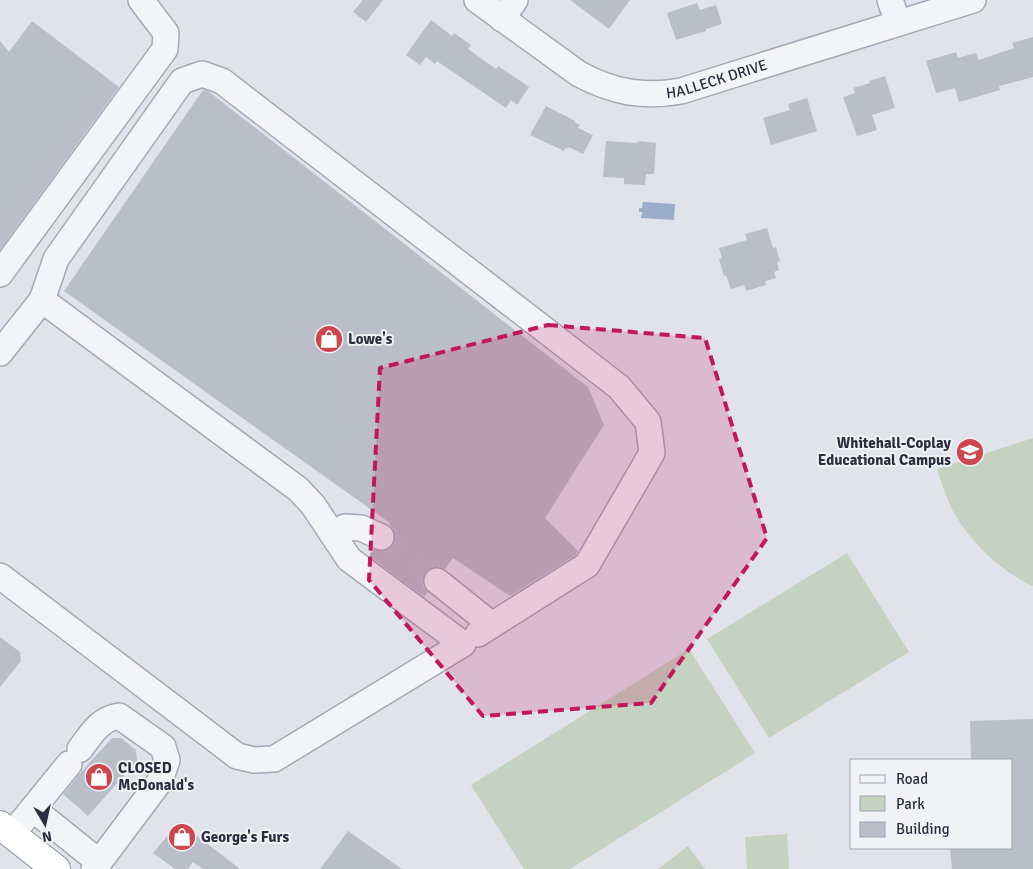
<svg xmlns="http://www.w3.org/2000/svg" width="1033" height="869" font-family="Signika,sans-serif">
  <rect width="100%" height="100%" fill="#e0e3e9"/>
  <path fill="#c4d3c1" d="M 1033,438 L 1033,586 C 1001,572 968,540 952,509 C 946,496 941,482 937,469 Z
    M 847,553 L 909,652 L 769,738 L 707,639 Z
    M 689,649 L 755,753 L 570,869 L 524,869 L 471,785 Z
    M 787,834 L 789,869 L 747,869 L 745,837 Z
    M 688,846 L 705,869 L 658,869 Z"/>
  <path fill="#9badc9" d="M 643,202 L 675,204 L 674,220 L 641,218 L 642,212 L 639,212 L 639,208 L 642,208 Z"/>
  <path fill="#babec9" d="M 363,0 L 383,0 L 366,22 L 353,12 Z
    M 570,0 L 630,0 L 609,29 Z
    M 697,3 L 700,10 L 716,5 L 722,24 L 706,29 L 706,31 L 676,40 L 667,13 Z
    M 431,20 L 452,36 L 454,33 L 471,45 L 468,49 L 496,69 L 498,66 L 529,87 L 517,105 L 511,100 L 506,108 L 437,61 L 435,64 L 426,57 L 420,65 L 406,55 Z
    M 32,21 L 119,87 L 0,250 L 0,41 L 9,52 Z
    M 1033,37 L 1033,77 L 999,86 L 1000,90 L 959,102 L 955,88 L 936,93 L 926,61 L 956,52 L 958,58 L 976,53 L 979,60 L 1014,48 L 1012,43 Z
    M 885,76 L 895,108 L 872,115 L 877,130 L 857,136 L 843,97 L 855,93 L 853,88 L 870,83 L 869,81 Z
    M 203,90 L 208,91 L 588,387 L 604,425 L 545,518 L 578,551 L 576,555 L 510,596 L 453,558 L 445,569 L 439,567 L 432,567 L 426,572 L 423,579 L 423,586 L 428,592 L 424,597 L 369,556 L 374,549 L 383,551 L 389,549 L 394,543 L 395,535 L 393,529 L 389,525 L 390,523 L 64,291 Z
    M 807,98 L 817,131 L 771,145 L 763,118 L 790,110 L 788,104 Z
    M 546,106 L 575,121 L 574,122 L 580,125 L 578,128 L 593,135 L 583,154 L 569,147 L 567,149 L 565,148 L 564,151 L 530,135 Z
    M 606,141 L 636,143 L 640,141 L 656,143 L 654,174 L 646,174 L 645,185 L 624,184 L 624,178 L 603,177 Z
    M 767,228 L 773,248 L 776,247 L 780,261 L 777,262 L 779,270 L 774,272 L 776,278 L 765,281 L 766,285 L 746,291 L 744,285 L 731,289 L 726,275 L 724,276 L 719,259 L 722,258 L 719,248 L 747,240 L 745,234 Z
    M 0,637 L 20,652 L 21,661 L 0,687 Z
    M 1033,719 L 1033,869 L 952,869 L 950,848 L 1012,848 L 1012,760 L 971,760 L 970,721 Z
    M 112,738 L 121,738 L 136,750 L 137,761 L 88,816 L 63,794 L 81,772 Z
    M 179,822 L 240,869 L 203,869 L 193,862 L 188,869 L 175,869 L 153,853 Z
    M 348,831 L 402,869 L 320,869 Z"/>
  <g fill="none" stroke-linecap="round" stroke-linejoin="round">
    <path stroke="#bbbfc7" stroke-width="25" stroke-dasharray="25 12" stroke-linecap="butt" d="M 381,537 L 437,581"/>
    <defs>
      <g id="minor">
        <path id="s1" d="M 477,0 L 579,74 C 613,92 643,98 681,91 L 973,0"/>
        <path d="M 890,0 L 898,23"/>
        <path d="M 502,19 L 515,0"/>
        <path d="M 0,274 L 165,49 L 166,33 L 141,0"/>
        <path d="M 42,300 L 56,259 L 182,81 L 202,74 L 222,81 L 619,387 L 648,422 L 652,453 L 587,565 L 492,625"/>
        <path d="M 0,353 L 42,300 L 298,489 L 313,505 L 349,559 L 463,644 L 274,759 L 254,760 L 237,756 L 0,576"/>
        <path d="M 333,535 L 345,527 L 361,528 L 381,537"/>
        <path d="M 437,581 L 492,625 L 478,634"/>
        <path d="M 80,749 C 91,735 99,719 119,716 L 163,747 L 167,760 L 160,781 L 94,869"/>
        <path d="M 33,809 L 99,862"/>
        <path d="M 12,834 L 69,764"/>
      </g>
      <path id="highway" d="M 0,825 L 56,869"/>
    </defs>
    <use href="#minor" stroke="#a5a9b3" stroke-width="28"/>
    <use href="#highway" stroke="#888f9f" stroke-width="30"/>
    <use href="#minor" stroke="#f3f4f7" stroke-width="25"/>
    <use href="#highway" stroke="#fff" stroke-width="28"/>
  </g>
  <path fill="#c2185b" fill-opacity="0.2" stroke="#c2185b" stroke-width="4" stroke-dasharray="10 6" stroke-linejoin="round" d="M 548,325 L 705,338 L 767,538 L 651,703 L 483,716 L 369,580 L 380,368 Z"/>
  <defs>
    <symbol id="shop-disc" viewBox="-11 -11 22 22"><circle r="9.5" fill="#cd464d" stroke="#f0f2f6"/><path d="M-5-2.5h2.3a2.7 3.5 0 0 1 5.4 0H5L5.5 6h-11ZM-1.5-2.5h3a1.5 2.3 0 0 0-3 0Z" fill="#fff"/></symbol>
    <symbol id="school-disc" viewBox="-11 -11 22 22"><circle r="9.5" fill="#cd464d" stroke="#f0f2f6"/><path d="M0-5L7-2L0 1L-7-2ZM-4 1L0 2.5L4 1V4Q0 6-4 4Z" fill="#fff"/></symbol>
  </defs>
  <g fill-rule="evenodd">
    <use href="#shop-disc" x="313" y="323" width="32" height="32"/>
    <use href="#school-disc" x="954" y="436" width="32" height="32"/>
    <use href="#shop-disc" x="83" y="761" width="32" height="32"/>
    <use href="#shop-disc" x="166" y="821" width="32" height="32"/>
  </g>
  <g text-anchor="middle" stroke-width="4" stroke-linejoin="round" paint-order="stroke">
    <g font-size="15" fill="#292f40" stroke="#f0f2f6">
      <text dy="5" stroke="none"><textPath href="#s1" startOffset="269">HALLECK DRIVE</textPath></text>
    </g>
    <g font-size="15" font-weight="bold" fill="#292f40" stroke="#f0f2f6" text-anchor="start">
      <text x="348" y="344">Lowe's</text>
      <text x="951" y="448" text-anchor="end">Whitehall-Coplay<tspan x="951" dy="17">Educational Campus</tspan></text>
      <text x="118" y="773">CLOSED<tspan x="118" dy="17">McDonald's</tspan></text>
      <text x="201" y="842">George's Furs</text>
    </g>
  </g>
  <rect x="850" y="759" width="162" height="90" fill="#f0f2f6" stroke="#a0a4ad"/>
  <rect x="860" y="775" width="25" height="8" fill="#f3f4f7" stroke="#a0a4ad"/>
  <text x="896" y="784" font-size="15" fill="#292f40">Road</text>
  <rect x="860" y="796" width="25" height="15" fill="#c4d3c1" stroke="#a0a4ad"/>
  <text x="896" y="809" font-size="15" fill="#292f40">Park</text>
  <rect x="860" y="822" width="25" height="15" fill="#babec9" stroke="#a0a4ad"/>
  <text x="896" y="834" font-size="15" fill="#292f40">Building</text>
  <g transform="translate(45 824) rotate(171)" stroke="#f0f2f6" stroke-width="4" paint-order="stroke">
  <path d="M0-4L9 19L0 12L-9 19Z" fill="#292f40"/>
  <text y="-8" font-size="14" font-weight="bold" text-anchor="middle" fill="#292f40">N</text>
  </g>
</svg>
